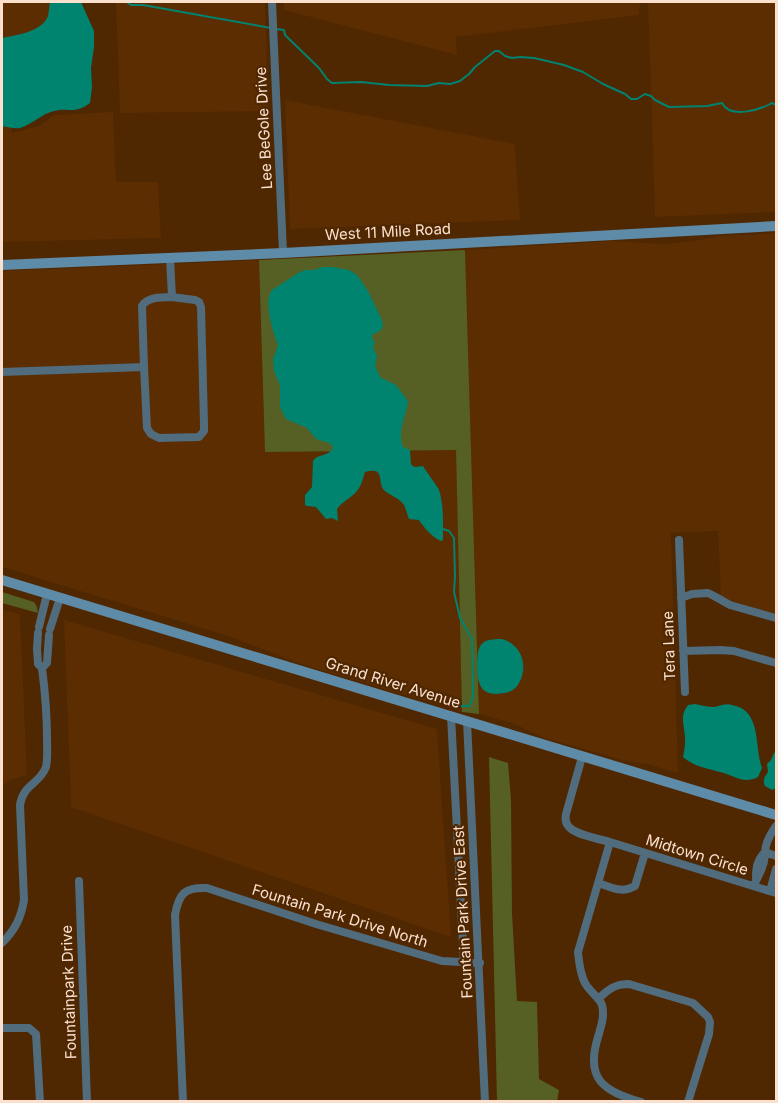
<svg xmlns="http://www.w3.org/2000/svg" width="778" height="1103" font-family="Inter,sans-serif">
  <rect width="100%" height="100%" fill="#4f2701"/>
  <path fill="#5b2d01" d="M 2,2 L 68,2 L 21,90 L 11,133 L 39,126 L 54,115 L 113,112 L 116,182 L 158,182 L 161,238 L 2,242 Z
    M 116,2 L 265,2 L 268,111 L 120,113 Z
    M 284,2 L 640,2 L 639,15 L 456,37 L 457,55 L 284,10 Z
    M 648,2 L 776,2 L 776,212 L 655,217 Z
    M 285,100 L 515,144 L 520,220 L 290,229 Z
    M 776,233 L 776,614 L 729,600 L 721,596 L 718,531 L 671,533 L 678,773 L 647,764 L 626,761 L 545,738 L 512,723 L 479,714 L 465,250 L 612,241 L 664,244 L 694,241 L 719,236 Z
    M 259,260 L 265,452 L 456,449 L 462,712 L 301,664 L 231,637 L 2,567 L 2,271 Z
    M 2,610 L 20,614 L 27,775 L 12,779 L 2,786 Z
    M 64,620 L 437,729 L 451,937 L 71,807 Z"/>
  <path fill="#565f24" d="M 465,250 L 479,714 L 462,712 L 456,450 L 265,452 L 259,260 Z
    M 2,592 L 34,602 L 37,607 L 38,613 L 2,603 Z
    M 489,757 L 508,763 L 511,800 L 512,913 L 517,1001 L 537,1002 L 539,1079 L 559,1090 L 557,1101 L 497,1101 Z"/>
  <path fill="#00836f" d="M 50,2 L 81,2 L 94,31 L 94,47 L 91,68 L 92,87 L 90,103 C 74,115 70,107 54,111 C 41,114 33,124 20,128 C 14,129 8,127 2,126 L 2,38 C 16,35 42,32 48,16 C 49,12 49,6 50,2 Z
    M 322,267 L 332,267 L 349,270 L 357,275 L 368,291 L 382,320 L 383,326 L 381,330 L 372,335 L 372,338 L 375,343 L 373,347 L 377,356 L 375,366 L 380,377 L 396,385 L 408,401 C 406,417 397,431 403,447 L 410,450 L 411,464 L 414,467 L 423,466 C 427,473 436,484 439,490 C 444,505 443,524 443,539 L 442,541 C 435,540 423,527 419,520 L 409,519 C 407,514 406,509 404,505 C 399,498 391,496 385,491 C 376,484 387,466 365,472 C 363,478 362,485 357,491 C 351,498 343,501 337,509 L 338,521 L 332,518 L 326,519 L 316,507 L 307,506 L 305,505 L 305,495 L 312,487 L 313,461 C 318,453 330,457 333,447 L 329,443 L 316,439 L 307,428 L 286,419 L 280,407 L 280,385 L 274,371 L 273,359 L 278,345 C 273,333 263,301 272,290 L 298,273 L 305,270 L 314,270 Z
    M 502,639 C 521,644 529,666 519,683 C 516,689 511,692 504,693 C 480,698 477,683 477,663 C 478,655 477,647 484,642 C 489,639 496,639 502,639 Z
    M 695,704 C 701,705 708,707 714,707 C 720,706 726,703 732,705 C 762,710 754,746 762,768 L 758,777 C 743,785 734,775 720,772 C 706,768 695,767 683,757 C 684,752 685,747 685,742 C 686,728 678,717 688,705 Z
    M 776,752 L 776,788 L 772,790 L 765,786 C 762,780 765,776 768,772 L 767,764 L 771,760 L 774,753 Z"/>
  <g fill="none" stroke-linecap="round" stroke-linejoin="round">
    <path stroke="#00836f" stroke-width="2" d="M 127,2 L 131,5 L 143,5 L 271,28
      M 276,29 L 284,30 L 285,35 L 319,68 L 327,79 L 332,83 L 361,82 L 389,85 L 427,86 L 439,83 L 450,84 L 460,81 L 469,74 L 475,67 L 495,51 L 499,51 L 505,56 L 512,58 L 520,57 L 534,58 L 564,65 L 583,72 L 603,84 L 625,94 L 631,99 L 637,99 L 645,94 L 651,96 L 655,100 L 669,107 L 707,106 L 722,103 C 730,119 760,110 772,103 L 776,105
      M 433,697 L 461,706 L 469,706 L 472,700 L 473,693 L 472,639 L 460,618 L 454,592 L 455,576 L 454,538 L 449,531 L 443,529"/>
    <path stroke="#506c7d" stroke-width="8" d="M 272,2 L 283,253
      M 144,367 L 147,428 L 151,434 L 159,438 L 199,437 L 204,431 L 204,424 L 201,307 L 199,302 L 195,300 L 172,297
      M 2,372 L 144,367 L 142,306 C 148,296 162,298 172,297 L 170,258
      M 679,540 L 685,692
      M 681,598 L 692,594 L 708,593 L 714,596 L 730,605 L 776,618
      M 39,627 L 47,594
      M 50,629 L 60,598
      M 683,651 L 720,650 L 734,651 L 776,663
      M 42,668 L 47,663 L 49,635
      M 451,716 L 464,963
      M 467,721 L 485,1102
      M 582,757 L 566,814 C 565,819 565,823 569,827 C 576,835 600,839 610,842
      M 756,878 C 756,868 757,860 765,852 L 776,856
      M 79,881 L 87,1102
      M 598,883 C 612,887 621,894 635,886 L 645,853
      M 754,886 C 756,879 760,874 762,868 C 765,862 764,859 765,853 C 765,844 771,833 776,826
      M 770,891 L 776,869
      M 2,943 C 15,930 21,918 24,900 L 20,805 C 23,784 40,784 46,767 C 48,758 47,748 47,739 C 47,715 45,691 42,668 L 38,664 L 37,649 L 38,633
      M 598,999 C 608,990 614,984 629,984 L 693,1003 L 708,1017 L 710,1022 L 709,1034 L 688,1102
      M 2,1028 L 29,1028 L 36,1034 L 40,1102
      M 183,1102 L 175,915 C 179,893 185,887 207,888 L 316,924 L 442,961 L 480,963
      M 641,1102 C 603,1091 585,1079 598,1037 C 601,1026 605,1016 602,1005 C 599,997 589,991 585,983 C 580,974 579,962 578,952 L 610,842 L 776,893"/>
    <path stroke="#5e8ba7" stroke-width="10" d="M 2,265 L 283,253 L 776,226
      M 2,580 L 776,815"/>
  </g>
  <g text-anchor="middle" stroke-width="4.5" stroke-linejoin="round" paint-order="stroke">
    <g font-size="15" fill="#fbe0ce" stroke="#4f2701">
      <text transform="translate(264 128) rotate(-93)" y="5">Lee BeGole Drive</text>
      <text transform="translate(388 232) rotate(-3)" y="5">West 11 Mile Road</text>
      <text transform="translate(669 646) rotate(-92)" y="5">Tera Lane</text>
      <text transform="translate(393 683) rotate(17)" y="5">Grand River Avenue</text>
      <text transform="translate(697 855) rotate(17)" y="5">Midtown Circle</text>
      <text transform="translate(463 912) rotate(-93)" y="5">Fountain Park Drive East</text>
      <text transform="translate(340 916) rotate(17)" y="5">Fountain Park Drive North</text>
      <text transform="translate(69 992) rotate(-92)" y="5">Fountainpark Drive</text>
    </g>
  </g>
  <rect width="778" height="1103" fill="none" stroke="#fbe0ce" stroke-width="6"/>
</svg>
